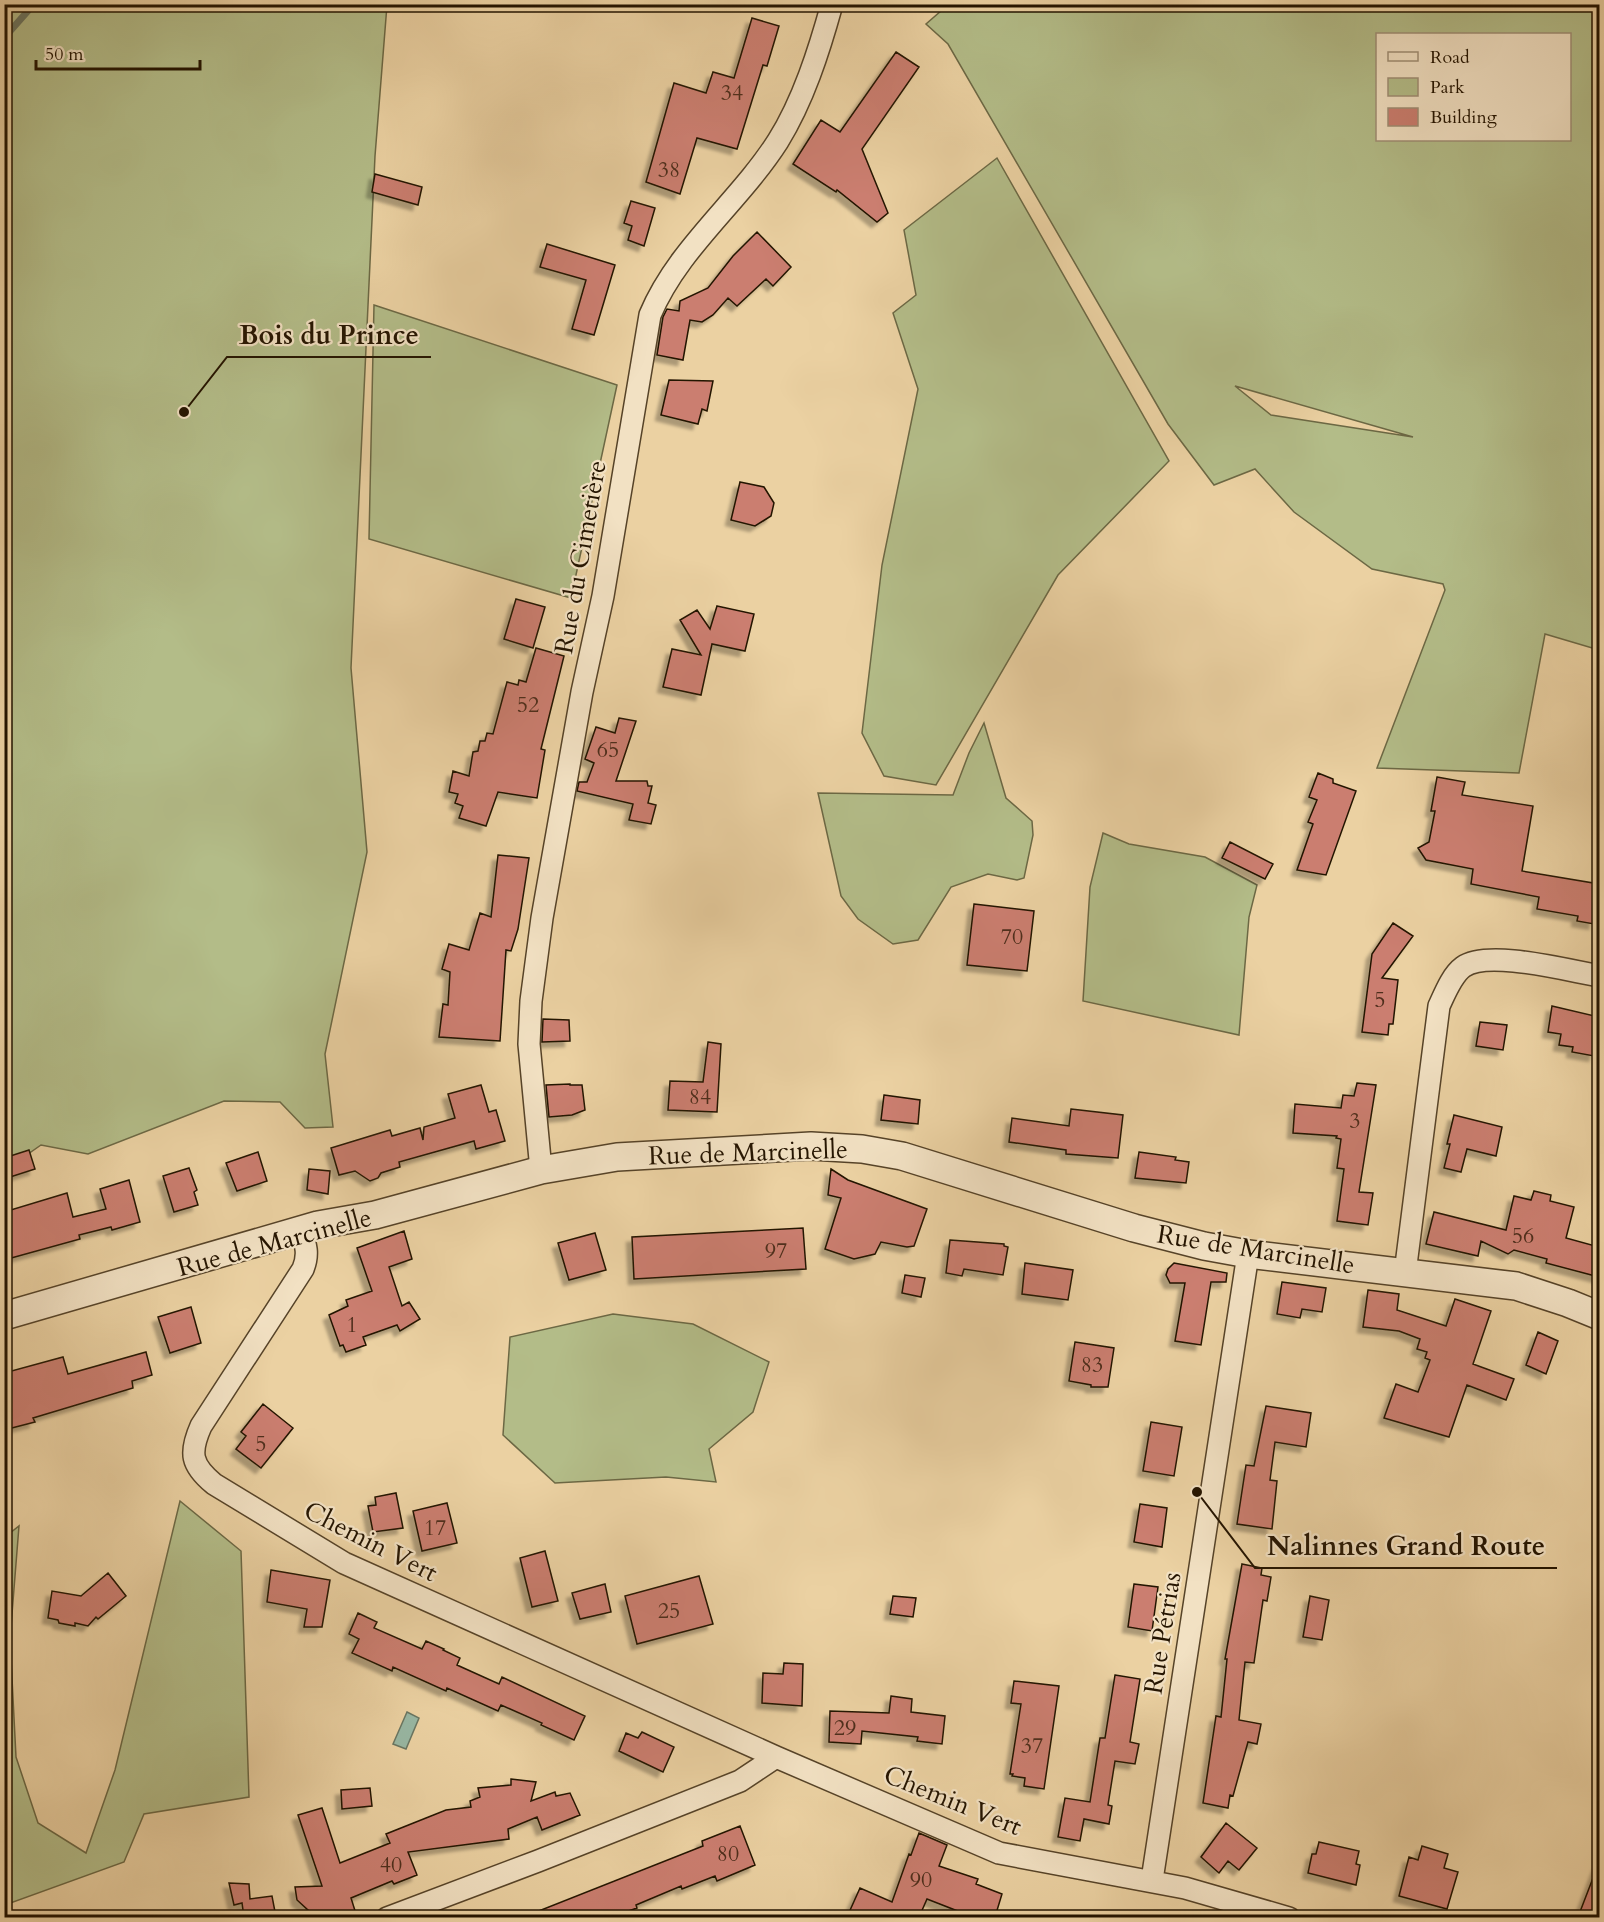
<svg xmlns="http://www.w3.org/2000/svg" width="1604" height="1922" font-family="Cardo,serif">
  <defs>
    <filter id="shadow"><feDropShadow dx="-5.5" dy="5.5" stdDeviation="1.5" flood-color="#0004"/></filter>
  </defs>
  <rect width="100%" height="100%" fill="#ebd1a2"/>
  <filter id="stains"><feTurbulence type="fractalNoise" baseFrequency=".00333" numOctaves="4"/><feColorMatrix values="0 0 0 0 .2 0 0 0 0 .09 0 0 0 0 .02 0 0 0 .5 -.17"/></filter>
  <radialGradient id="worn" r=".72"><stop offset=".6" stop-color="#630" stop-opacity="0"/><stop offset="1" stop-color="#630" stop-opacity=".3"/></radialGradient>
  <path fill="#b3bc88" stroke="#6c6844" stroke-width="1.5" fill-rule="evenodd" d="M 949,4 L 1599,5 L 1599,650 L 1545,634 L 1519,773 L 1377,768 L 1445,590 L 1443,584 L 1372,569 L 1294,512 L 1255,469 L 1214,485 L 1168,424 L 948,44 L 926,24 ZM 1378,34 L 1570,34 L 1570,140 L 1378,140 ZM 1235,386 L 1413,437 L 1271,415 Z
    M 5,5 L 387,5 L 375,156 L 351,668 L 367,852 L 325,1054 L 333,1127 L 305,1128 L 280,1102 L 224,1101 L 88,1154 L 41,1145 L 21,1159 L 5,1177 Z
    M 997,158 L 1169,461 L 1058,575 L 936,785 L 884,776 L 862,733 L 882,565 L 918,389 L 893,313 L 916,295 L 904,230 Z
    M 374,305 L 617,385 L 571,598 L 369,539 Z
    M 984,723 L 1006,798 L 1032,821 L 1033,835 L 1024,878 L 1017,880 L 988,874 L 951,887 L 918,940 L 893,944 L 858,919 L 841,896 L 818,793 L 953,795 L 969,753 Z
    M 1103,833 L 1129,844 L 1205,857 L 1257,885 L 1249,917 L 1239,1035 L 1083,1001 L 1090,887 Z
    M 613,1314 L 693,1324 L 769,1362 L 753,1412 L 709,1449 L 716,1482 L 666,1477 L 555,1483 L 503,1435 L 510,1337 Z
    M 180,1501 L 241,1551 L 249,1797 L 144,1814 L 124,1862 L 5,1905 L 5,1537 L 19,1526 L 10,1639 L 16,1757 L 38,1823 L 86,1853 L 115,1770 Z"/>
  <path fill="#98b7a3" stroke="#6a7662" stroke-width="1.5" d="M 407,1712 L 419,1718 L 406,1749 L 393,1744 Z"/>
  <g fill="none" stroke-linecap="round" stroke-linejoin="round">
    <path stroke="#6a7662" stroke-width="7" d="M 4,38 L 34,4"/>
  </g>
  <path fill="#cb7e70" stroke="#241400" stroke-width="1.5" filter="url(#shadow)" d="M 752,18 L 779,26 L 767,66 L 763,65 L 737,149 L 697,138 L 680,194 L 646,182 L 674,83 L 706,93 L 713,72 L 734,78 Z
    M 896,52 L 919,67 L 862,149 L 888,213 L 877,222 L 837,190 L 836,192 L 793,164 L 821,120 L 840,132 Z
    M 375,174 L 422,187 L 418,205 L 372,192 Z
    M 631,201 L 655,208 L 644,246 L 628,240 L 632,226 L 624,223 Z
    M 757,232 L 791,267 L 773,286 L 766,279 L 737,306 L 728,298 L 713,315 L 702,322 L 690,320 L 683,360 L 657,355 L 663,317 L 667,309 L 679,311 L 680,301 L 708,288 L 733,256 Z
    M 547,244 L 615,265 L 594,335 L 572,329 L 586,280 L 540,267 Z
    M 669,380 L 713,381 L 707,411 L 702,409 L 698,424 L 661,415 Z
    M 740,482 L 764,487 L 774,503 L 771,516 L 755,526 L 731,520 Z
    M 516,599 L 545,607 L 533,648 L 504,639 Z
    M 717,606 L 754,614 L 745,651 L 712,644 L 701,695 L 663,687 L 672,649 L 701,655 L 680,620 L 697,610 L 710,629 Z
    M 536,648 L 564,656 L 541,749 L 545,750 L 537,798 L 498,792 L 486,826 L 459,818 L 463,806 L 455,803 L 458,794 L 449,792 L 453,771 L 469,776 L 473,752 L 478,751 L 480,741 L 485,741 L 487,733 L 493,734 L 507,682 L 518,685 L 519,680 L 526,682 Z
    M 619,718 L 636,721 L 616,781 L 647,781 L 648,786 L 652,786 L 648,803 L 656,805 L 651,824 L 629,820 L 633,804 L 577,791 L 579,782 L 587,782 L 594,763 L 585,759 L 596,727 L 615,733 Z
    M 1318,773 L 1333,779 L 1333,783 L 1356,791 L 1326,875 L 1297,870 L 1313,824 L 1308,822 L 1317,800 L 1309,797 Z
    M 1437,777 L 1465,782 L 1462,795 L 1533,806 L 1522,871 L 1593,883 L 1593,888 L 1599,889 L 1594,924 L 1577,921 L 1578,916 L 1537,909 L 1539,897 L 1471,884 L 1473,869 L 1426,860 L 1418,848 L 1429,842 L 1435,811 L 1431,811 Z
    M 1230,842 L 1273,864 L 1265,879 L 1222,858 Z
    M 498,855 L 529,858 L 518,929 L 511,951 L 506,950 L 500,1041 L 439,1037 L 443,1004 L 448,1005 L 450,972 L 442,969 L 449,944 L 469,950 L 480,913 L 491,917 Z
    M 974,904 L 1034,911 L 1027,971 L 967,965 Z
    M 1393,923 L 1413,936 L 1382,978 L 1398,980 L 1393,1024 L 1389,1024 L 1388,1035 L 1362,1032 L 1372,954 Z
    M 1552,1006 L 1599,1017 L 1599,1036 L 1594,1056 L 1572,1052 L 1573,1047 L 1559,1045 L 1561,1034 L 1548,1032 Z
    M 543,1019 L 569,1020 L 570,1041 L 542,1042 Z
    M 1480,1022 L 1507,1025 L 1503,1050 L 1476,1046 Z
    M 708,1042 L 721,1044 L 717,1112 L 668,1110 L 670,1081 L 703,1082 Z
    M 1357,1083 L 1376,1085 L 1359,1192 L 1373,1193 L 1368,1225 L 1337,1221 L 1344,1169 L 1337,1168 L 1341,1139 L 1336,1138 L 1337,1136 L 1293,1133 L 1295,1104 L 1341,1108 L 1343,1095 L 1354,1096 Z
    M 570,1084 L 570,1085 L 582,1085 L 585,1110 L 572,1115 L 549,1117 L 546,1085 Z
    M 481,1085 L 489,1112 L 496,1110 L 505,1141 L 476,1149 L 474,1141 L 399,1162 L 400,1167 L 381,1173 L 378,1178 L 370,1181 L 355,1171 L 339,1175 L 331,1148 L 390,1130 L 392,1136 L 420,1128 L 423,1140 L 424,1127 L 455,1118 L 448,1094 Z
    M 884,1095 L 920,1100 L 918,1124 L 881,1120 Z
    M 1071,1109 L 1123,1115 L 1118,1158 L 1066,1154 L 1066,1150 L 1009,1142 L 1012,1118 L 1069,1126 Z
    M 1454,1115 L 1502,1127 L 1496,1156 L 1467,1149 L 1461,1172 L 1444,1168 L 1450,1144 L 1447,1144 Z
    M 29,1150 L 35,1169 L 4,1179 L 4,1158 Z
    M 258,1152 L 267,1181 L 237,1191 L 226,1163 Z
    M 1139,1152 L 1176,1157 L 1175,1160 L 1189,1162 L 1186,1183 L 1135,1178 Z
    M 189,1168 L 197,1190 L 194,1192 L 198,1205 L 174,1212 L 163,1176 Z
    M 309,1169 L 330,1171 L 328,1194 L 307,1190 Z
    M 831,1169 L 848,1180 L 927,1209 L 914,1246 L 907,1247 L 881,1242 L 875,1254 L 854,1259 L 825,1249 L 841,1198 L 828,1195 Z
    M 129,1180 L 140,1222 L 112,1230 L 111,1227 L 79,1235 L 80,1239 L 4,1260 L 4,1212 L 67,1193 L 73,1217 L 106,1209 L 100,1189 Z
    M 1534,1191 L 1551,1195 L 1550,1201 L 1574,1207 L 1566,1238 L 1599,1247 L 1599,1277 L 1546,1263 L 1547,1259 L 1514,1250 L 1508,1254 L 1481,1241 L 1478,1256 L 1426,1244 L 1434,1212 L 1506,1230 L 1514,1196 L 1531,1200 Z
    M 803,1228 L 806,1269 L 634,1279 L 632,1237 Z
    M 404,1231 L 412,1259 L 389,1267 L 402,1306 L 409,1302 L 420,1319 L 400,1331 L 397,1325 L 363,1337 L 366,1345 L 346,1352 L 343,1345 L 340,1346 L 329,1315 L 348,1306 L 346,1300 L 372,1291 L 357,1248 Z
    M 595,1233 L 606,1270 L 569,1280 L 558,1243 Z
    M 950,1240 L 1004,1244 L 1004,1246 L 1008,1247 L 1003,1275 L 964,1269 L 962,1276 L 946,1273 Z
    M 1025,1263 L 1073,1270 L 1068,1300 L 1022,1294 Z
    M 1174,1263 L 1227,1273 L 1226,1282 L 1211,1282 L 1201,1345 L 1175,1341 L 1185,1283 L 1170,1283 L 1166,1275 L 1168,1269 Z
    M 905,1275 L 925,1278 L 921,1297 L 902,1293 Z
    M 1282,1282 L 1326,1288 L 1322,1312 L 1302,1309 L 1300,1318 L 1277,1314 Z
    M 1368,1290 L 1399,1294 L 1397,1310 L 1446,1326 L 1455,1299 L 1491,1311 L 1473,1364 L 1514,1379 L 1506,1400 L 1467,1385 L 1449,1437 L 1384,1418 L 1396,1384 L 1418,1392 L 1430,1360 L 1425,1358 L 1427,1352 L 1417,1349 L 1420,1339 L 1399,1331 L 1363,1327 Z
    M 191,1307 L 201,1343 L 170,1353 L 158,1317 Z
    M 1538,1332 L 1558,1341 L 1546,1374 L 1526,1365 Z
    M 1075,1342 L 1114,1348 L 1108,1387 L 1091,1387 L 1091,1385 L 1069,1381 Z
    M 146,1352 L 152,1375 L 132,1381 L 133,1388 L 33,1418 L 35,1422 L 4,1430 L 4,1373 L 63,1357 L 68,1374 Z
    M 263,1404 L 293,1428 L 261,1468 L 236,1449 L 246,1436 L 241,1432 Z
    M 1266,1406 L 1311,1413 L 1306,1447 L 1275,1442 L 1270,1480 L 1277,1481 L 1272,1529 L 1237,1524 L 1246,1465 L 1254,1466 Z
    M 1151,1422 L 1182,1427 L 1174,1476 L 1143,1471 Z
    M 396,1493 L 403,1528 L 373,1532 L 368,1506 L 376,1505 L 375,1497 Z
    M 447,1503 L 457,1543 L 422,1551 L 413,1511 Z
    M 1140,1504 L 1167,1508 L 1162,1547 L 1134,1542 Z
    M 545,1551 L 558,1601 L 532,1607 L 520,1558 Z
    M 1242,1564 L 1262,1568 L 1261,1575 L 1271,1577 L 1267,1601 L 1263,1600 L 1254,1663 L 1245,1662 L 1239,1720 L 1261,1724 L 1257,1744 L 1248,1742 L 1233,1796 L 1230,1795 L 1228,1808 L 1203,1803 L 1216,1716 L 1221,1717 L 1227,1659 L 1225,1659 Z
    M 271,1570 L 330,1580 L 322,1627 L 304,1627 L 307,1609 L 267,1602 Z
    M 108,1573 L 126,1596 L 98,1619 L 96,1617 L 88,1626 L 75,1623 L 75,1626 L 59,1623 L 58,1620 L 48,1618 L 52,1591 L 81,1596 Z
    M 699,1576 L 713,1624 L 637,1644 L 625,1596 Z
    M 605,1584 L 611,1612 L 580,1619 L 572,1593 Z
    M 1134,1584 L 1158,1587 L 1152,1631 L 1128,1627 Z
    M 893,1596 L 916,1598 L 913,1617 L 890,1614 Z
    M 1310,1596 L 1329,1600 L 1322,1640 L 1303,1637 Z
    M 358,1613 L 377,1622 L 374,1628 L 422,1649 L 426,1641 L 444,1649 L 443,1650 L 460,1658 L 457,1665 L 499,1684 L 502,1677 L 585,1716 L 574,1740 L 541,1725 L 542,1723 L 501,1705 L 498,1711 L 447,1688 L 446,1691 L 393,1667 L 392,1671 L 352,1653 L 359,1639 L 349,1634 Z
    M 784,1663 L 803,1664 L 802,1706 L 762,1703 L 763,1673 L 783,1674 Z
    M 1115,1675 L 1140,1679 L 1130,1742 L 1139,1744 L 1135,1764 L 1115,1761 L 1108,1805 L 1112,1806 L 1109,1824 L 1084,1819 L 1080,1841 L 1058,1837 L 1065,1798 L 1090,1802 L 1100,1738 L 1105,1738 Z
    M 1014,1681 L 1059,1686 L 1044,1789 L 1024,1786 L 1025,1778 L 1012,1776 L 1013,1774 L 1010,1774 L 1021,1704 L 1011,1703 Z
    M 891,1696 L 912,1699 L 911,1712 L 945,1716 L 942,1744 L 917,1741 L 918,1737 L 862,1731 L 861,1744 L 829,1742 L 830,1711 L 889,1713 Z
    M 642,1732 L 674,1747 L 663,1772 L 619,1751 L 626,1733 L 638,1738 Z
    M 511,1779 L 536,1782 L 531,1801 L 555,1792 L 556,1796 L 570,1793 L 580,1815 L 542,1830 L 537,1817 L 508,1829 L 509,1839 L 408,1852 L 417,1875 L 394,1884 L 392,1881 L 351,1898 L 357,1917 L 311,1917 L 309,1911 L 297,1900 L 295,1887 L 322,1886 L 298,1815 L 322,1808 L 340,1863 L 390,1843 L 386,1834 L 446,1810 L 471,1807 L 470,1801 L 480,1797 L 478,1788 L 511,1785 Z
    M 370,1788 L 372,1806 L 342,1809 L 341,1790 Z
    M 1226,1823 L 1257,1848 L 1239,1870 L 1228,1861 L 1219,1873 L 1201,1857 Z
    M 740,1826 L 755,1865 L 717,1881 L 715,1876 L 682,1889 L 681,1886 L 636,1905 L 637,1908 L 623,1913 L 625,1917 L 526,1917 L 526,1916 L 703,1846 L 702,1841 Z
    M 919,1833 L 947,1845 L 939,1866 L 978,1879 L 976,1884 L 1002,1894 L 995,1917 L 984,1917 L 970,1913 L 968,1915 L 927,1899 L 920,1915 L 926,1917 L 847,1917 L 860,1888 L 892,1902 L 909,1854 L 911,1855 Z
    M 1319,1842 L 1359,1851 L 1356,1864 L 1360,1865 L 1356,1885 L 1308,1873 L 1312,1854 L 1316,1854 Z
    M 1422,1846 L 1448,1854 L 1444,1868 L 1458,1872 L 1447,1909 L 1399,1896 L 1409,1857 L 1418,1860 Z
    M 1598,1865 L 1599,1865 L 1599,1917 L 1578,1917 Z
    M 229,1883 L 249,1884 L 250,1899 L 272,1896 L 276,1917 L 244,1917 L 242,1903 L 234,1905 Z"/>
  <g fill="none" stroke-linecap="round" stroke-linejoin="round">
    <defs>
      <path id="minor" d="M 541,1170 L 529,1044 L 531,1001 L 542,918 L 582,692 L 603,596 L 650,315 C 678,248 739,202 778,141 C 803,101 819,51 832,4
        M 301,1231 C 306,1245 309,1254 303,1269 L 201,1426 C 189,1453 191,1465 214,1484 L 344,1563 L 776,1757 L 999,1853 L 1185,1888 L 1289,1918
        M 1405,1273 L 1439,1006 C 1445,993 1452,975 1463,967 C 1488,949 1569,971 1600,976
        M 1152,1880 L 1248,1254
        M 387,1918 L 538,1861 L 740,1781 L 776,1757"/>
      <path id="tertiary" d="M 4,1316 L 318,1225 L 375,1215 L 541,1170 L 617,1157 L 811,1146 L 862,1149 L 902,1156 L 1134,1228 L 1204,1246 L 1248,1254 L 1516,1286 L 1568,1303 L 1600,1316"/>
    </defs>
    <use href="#minor" stroke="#564328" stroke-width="24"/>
    <use href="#tertiary" stroke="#564328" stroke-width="30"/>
    <use href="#minor" stroke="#f2e1c3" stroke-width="21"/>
    <use href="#tertiary" stroke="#f2e1c3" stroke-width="27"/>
  </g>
  <g text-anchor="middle" stroke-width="4.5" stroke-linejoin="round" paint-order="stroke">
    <g font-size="22" fill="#4e2e1c">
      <text x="732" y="100">34</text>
      <text x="669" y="177">38</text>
      <text x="528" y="712">52</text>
      <text x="608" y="757">65</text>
      <text x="1012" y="944">70</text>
      <text x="1380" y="1007">5</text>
      <text x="700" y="1104">84</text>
      <text x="1355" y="1128">3</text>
      <text x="1523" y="1243">56</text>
      <text x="776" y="1258">97</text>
      <text x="352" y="1332">1</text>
      <text x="1092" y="1372">83</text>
      <text x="261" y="1451">5</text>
      <text x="435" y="1535">17</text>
      <text x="669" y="1618">25</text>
      <text x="845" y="1735">29</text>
      <text x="1032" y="1753">37</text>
      <text x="728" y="1861">80</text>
      <text x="391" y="1872">40</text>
      <text x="921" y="1887">90</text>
    </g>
    <g font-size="26" fill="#241400" stroke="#f2e1c3">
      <text transform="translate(580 557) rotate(-80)" y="9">Rue du Cimetière</text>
      <text transform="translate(748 1152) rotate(-2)" y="9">Rue de Marcinelle</text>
      <text transform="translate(274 1242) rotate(-15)" y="9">Rue de Marcinelle</text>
      <text transform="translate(1256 1249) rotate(9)" y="9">Rue de Marcinelle</text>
      <text transform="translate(371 1541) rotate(27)" y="9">Chemin Vert</text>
      <text transform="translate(1162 1633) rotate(-81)" y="9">Rue Pétrias</text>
      <text transform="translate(953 1800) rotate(22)" y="9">Chemin Vert</text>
    </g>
  </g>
  <path fill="none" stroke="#241400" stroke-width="2" d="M184 412L227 357H431M1197 1492L1255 1568H1557"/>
  <g fill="#241400" stroke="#f2e1c3" stroke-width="2">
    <circle cx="184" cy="412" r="6"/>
    <circle cx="1197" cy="1492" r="6"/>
  </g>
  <g font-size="27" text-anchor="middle" font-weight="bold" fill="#241400" stroke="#f2e1c3" stroke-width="4.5" stroke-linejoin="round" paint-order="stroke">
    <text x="329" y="344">Bois du Prince</text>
    <text x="1406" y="1555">Nalinnes Grand Route</text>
  </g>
  <rect width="1604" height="1922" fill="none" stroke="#ebd1a2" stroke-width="24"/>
  <rect x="6" y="6" width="1592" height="1910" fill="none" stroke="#241400" stroke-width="3"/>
  <rect x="12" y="12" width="1580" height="1898" fill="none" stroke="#241400" stroke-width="1.5"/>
  <rect x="1376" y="33" width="195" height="108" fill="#f2e1c3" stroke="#a08f75" stroke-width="1.5"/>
  <rect x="1388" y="52" width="30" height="9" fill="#f2e1c3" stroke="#a08f75" stroke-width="1.5"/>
  <text x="1430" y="63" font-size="18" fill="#241400">Road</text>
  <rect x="1388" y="78" width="30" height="18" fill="#b3bc88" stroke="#a08f75" stroke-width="1.5"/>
  <text x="1430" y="93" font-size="18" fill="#241400">Park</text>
  <rect x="1388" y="108" width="30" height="18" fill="#cb7e70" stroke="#a08f75" stroke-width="1.5"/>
  <text x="1430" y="123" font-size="18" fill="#241400">Building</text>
  <path d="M36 60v9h164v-9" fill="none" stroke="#241400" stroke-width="3"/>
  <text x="45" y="60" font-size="18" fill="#241400" stroke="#f2e1c3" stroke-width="4.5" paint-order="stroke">50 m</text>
  <rect width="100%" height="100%" filter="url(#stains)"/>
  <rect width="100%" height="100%" fill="url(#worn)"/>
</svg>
